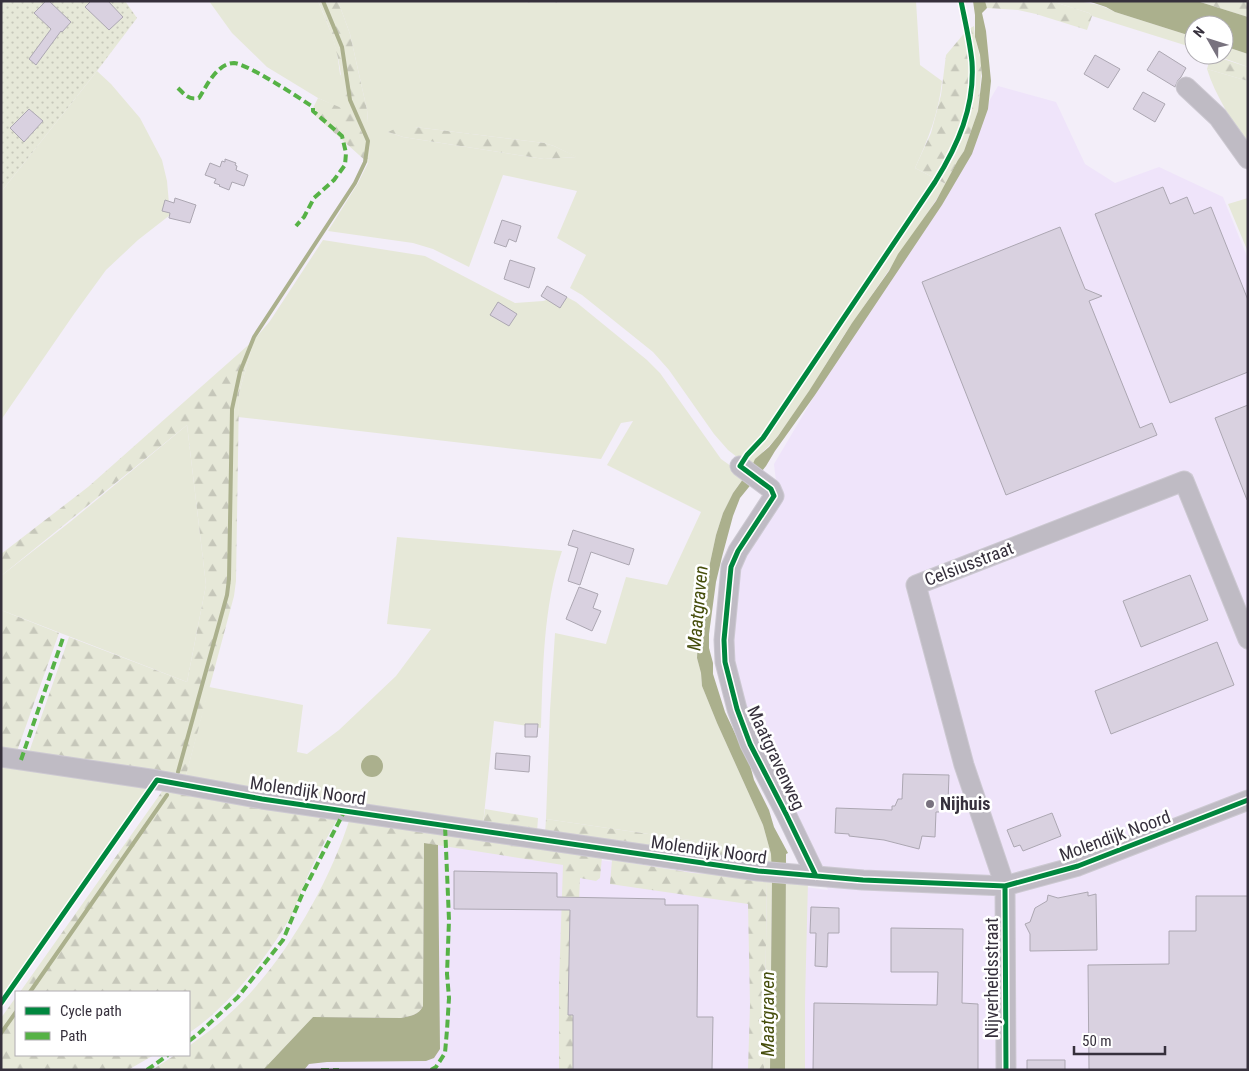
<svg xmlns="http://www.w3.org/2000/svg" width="1249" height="1071" font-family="'Roboto Condensed',sans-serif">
  <defs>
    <pattern id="forest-firs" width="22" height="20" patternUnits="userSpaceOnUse" patternTransform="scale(1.25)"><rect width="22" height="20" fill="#e6e8d8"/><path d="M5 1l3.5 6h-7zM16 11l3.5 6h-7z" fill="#c6c7ba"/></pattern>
    <pattern id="park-dots" width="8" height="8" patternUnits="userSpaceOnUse" patternTransform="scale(1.25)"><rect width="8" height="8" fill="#e6e8d8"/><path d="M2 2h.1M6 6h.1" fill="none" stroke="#c6c7ba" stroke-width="1.8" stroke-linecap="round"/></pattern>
  </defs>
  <rect width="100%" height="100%" fill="#f3eef9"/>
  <path fill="#efe4fa" d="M 998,86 L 1056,102 L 1085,164 L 1115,183 L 1159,167 L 1223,197 L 1248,259 L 1248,1070 L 288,1070 L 432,838 L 828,890 L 739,698 L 730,632 L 737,563 L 778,499 L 774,464 Z"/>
  <path fill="#e6e8d8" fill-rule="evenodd" d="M 209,1 L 318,1 L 332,35 L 337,52 L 340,74 L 368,122 L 367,110 L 350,34 L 338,1 L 513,1 L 534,3 L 618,1 L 916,1 L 920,65 L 942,81 C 939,112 928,140 915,168 L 946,184 C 917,231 884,277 853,322 C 836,346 822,372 806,396 C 796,410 787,424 777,437 C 769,448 756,455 751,468 L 728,450 L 714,434 L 669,370 L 653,352 L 582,295 L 570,288 L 586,255 L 557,238 L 577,191 L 503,175 L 469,267 L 433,249 L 413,243 L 328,231 L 358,183 L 368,163 L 370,148 L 351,113 L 318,98 L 267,67 L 232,33 ZM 415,127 L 544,143 L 554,146 L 576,157 L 544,159 L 403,137 L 388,132 Z
    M 1051,1 C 1075,1 1093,0 1115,12 L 1194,37 L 1194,48 L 1092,16 L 1089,13 Z
    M 1224,46 L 1248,54 L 1248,67 L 1215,55 L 1224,55 Z
    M 1207,69 L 1248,81 L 1248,144 C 1232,121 1215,95 1207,69 Z
    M 97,71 L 111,84 L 140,118 L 162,160 L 167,181 L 170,215 L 138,240 L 106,270 L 74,314 L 1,420 L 1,192 Z
    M 1248,198 L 1248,252 L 1228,204 Z
    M 323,240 L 425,256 L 515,303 L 543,301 L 563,295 L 576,302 L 647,360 L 660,373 L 721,459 L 745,476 L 733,493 L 723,513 L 716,535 L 710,563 L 704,602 L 699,616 L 697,658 L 701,673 L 702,686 L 717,723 L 763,825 L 771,854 L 772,868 L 728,860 L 724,845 L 546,819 L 550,710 L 555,633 L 606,644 L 626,577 L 667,585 L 701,512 L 607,465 L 633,421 L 621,423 L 601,459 L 238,417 L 239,393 L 254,340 L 270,321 Z
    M 187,425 L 206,585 L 187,682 L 1,610 L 1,576 L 70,522 Z
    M 397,537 L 562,551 C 543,607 543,669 541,728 L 494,721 L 483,824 L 185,779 L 209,687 L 303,705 L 297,752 L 307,754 L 339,730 L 396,676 L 431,629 L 387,624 ZM 365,758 L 382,770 L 378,775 L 371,776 L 362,769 L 362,764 Z
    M 1,767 L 147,788 L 1,997 Z
    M 767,878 L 772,878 L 770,1070 L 764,1070 Z
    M 786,879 L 808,881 L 805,1002 L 805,1070 L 785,1070 Z"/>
  <path fill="url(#forest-firs)" d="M 318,1 L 338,1 L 350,34 L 367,110 L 368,122 L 352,114 L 370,148 L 368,163 L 311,112 L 318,98 L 351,112 C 341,92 342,71 336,50 C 332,33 325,17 318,1 Z
    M 513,1 L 618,1 L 534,3 Z
    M 985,1 L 1051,1 L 1089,13 L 1092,16 L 1087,30 L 1036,14 L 1018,10 L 987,8 Z
    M 1197,1 L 1248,1 L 1248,17 Z
    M 974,26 L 975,37 L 982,65 L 978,111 L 964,151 L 952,171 L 946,184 L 915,168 L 931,133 L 941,95 L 946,55 L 967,30 Z
    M 1211,55 L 1248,67 L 1248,81 L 1207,69 Z
    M 399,127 L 415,127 L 544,143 L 554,146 L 577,157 L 544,159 L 403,137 L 388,132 Z
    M 254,340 L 239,393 L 236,581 L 234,596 L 185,779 L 28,755 L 69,637 L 187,682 L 206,585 L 187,425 L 1,576 L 1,554 L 88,487 Z
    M 1,610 L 59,633 L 16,754 L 1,751 Z
    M 163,790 L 339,816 C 326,839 313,863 303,887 C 298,897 296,907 291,916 C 267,958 229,1006 189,1033 L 189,992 L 20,992 Z
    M 485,809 L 538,818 L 537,832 L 483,824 Z
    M 350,818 L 602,857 L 600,878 L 596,881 L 580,878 L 575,1004 L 575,1070 L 559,1070 L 559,984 L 563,865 L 424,843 L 423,1006 C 419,1015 410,1016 401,1018 L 313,1017 L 263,1070 L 152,1070 L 175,1055 L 189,1055 L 189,1046 C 202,1036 216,1027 228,1015 C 281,968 329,885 350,818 Z
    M 546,819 L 724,845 L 728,860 L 545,833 Z
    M 612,860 L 693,873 L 767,878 L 764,1070 L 748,1070 L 750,1005 L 748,904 L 610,884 Z
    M 16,997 L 16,1055 L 154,1055 L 128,1070 L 1,1070 L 1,1018 Z"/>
  <path fill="url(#park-dots)" d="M 1,1 L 125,1 L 137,18 L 97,71 L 1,192 Z"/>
  <path fill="#abb08d" d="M 973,1 L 985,1 L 987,8 L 982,13 L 986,31 L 991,81 L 988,109 L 972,154 L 942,205 L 815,395 L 775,451 L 766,466 L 740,498 L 733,516 L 722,557 L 716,582 L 709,634 L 709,648 L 713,663 L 713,674 L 725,712 L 750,765 L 754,780 L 769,810 L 774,827 L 788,853 L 786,854 L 785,1070 L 770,1070 L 772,878 L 771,854 L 763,825 L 717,723 L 702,686 L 701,673 L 697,658 L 699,616 L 704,602 L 710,563 L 716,535 L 723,513 L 733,493 L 751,468 L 755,459 L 769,447 L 778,436 L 809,391 L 852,323 L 889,271 L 898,254 L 936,201 L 958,160 L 964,151 L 978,111 L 982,76 L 980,55 L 975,37 L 975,15 Z
    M 1088,1 L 1197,1 L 1248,17 L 1248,54 L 1224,46 L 1224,25 L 1194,25 L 1194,37 L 1115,12 L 1106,7 Z
    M361 766a11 11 0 1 1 22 0a11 11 0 1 1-22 0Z
    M 424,843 L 438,845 L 440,1049 L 434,1058 L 426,1061 L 327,1062 L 309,1064 L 304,1070 L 263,1070 L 313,1017 L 401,1018 C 410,1016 419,1015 423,1006 Z"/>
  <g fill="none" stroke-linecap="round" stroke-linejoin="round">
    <path stroke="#abb08d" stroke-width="4" d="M 178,772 L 227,595 L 229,579 L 232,409 L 240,372 L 254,337 L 355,183 L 365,162 L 368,141 L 350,100 L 342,47 L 323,1
      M 30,992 L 167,795
      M 1,1033 L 16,1012"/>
  </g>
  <path fill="#d9d1e0" stroke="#aca7b2" d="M 46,1 L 49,1 L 71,22 L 62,32 L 61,31 L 36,65 L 29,59 L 51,29 L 34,13 Z
    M 91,1 L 108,1 L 123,17 L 109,30 L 85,7 Z
    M 1159,51 L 1186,68 L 1181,77 L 1178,80 L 1175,87 L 1147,70 Z
    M 1095,55 L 1120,69 L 1108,88 L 1084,74 Z
    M 1143,92 L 1165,104 L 1155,122 L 1133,109 Z
    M 29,109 L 43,121 L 24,142 L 10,128 Z
    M 225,159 L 236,163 L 235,165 L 237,166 L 236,170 L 248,175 L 244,186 L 232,182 L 229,190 L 219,186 L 220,185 L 214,183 L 216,179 L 205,175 L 210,163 L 220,167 L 222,161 L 225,162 Z
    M 1163,187 L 1170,204 L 1187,197 L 1194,214 L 1211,207 L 1248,300 L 1248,372 L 1170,403 L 1095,214 Z
    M 175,198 L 196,205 L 190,223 L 169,218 L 170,213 L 162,211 L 165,200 L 174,203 Z
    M 502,220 L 521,226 L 516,242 L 509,239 L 506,247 L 494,243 Z
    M 1060,227 L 1085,289 L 1102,296 L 1089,301 L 1140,428 L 1152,423 L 1157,435 L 1006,495 L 922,282 Z
    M 510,260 L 535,268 L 529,288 L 504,279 Z
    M 547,286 L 567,297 L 560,308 L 541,296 Z
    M 498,302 L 517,314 L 509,326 L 490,315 Z
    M 1248,405 L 1248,500 L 1247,500 L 1215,418 Z
    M 573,530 L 634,549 L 629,565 L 591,552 L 580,585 L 568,581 L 578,548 L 568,545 Z
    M 1190,575 L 1208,620 L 1141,647 L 1123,601 Z
    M 579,587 L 598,594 L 593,608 L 601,611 L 592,631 L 566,619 Z
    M 1217,642 L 1234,685 L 1111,734 L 1095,691 Z
    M 525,724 L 538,724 L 537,737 L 525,737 Z
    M 496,753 L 530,756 L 529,772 L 495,769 Z
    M 903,774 L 949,775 L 948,801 L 943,801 L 939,812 L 936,812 L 935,837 L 922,836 L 919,849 L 884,840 L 849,836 L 849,834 L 835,833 L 836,808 L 892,810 L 892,806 L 895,806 L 898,799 L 902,799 Z
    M 1052,813 L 1061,836 L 1023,851 L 1020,845 L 1014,847 L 1007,830 Z
    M 454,871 L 557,873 L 557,897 L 665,899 L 665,905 L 698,905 L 697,1017 L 713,1017 L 712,1070 L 573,1070 L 573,1015 L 568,1015 L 570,910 L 454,909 Z
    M 1088,892 L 1088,896 L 1096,894 L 1097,950 L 1030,951 L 1030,934 L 1025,924 L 1030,922 L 1035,908 L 1047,901 L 1048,895 L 1058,898 Z
    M 1196,896 L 1248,896 L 1248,1070 L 1089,1070 L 1088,965 L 1169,964 L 1169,931 L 1196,931 Z
    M 811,907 L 839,908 L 839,933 L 828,933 L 827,967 L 815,966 L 816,933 L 810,933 Z
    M 891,928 L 963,929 L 962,1003 L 978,1004 L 978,1070 L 813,1070 L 814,1003 L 937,1005 L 938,972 L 891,972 Z
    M 1027,1060 L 1065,1060 L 1065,1070 L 1027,1070 Z"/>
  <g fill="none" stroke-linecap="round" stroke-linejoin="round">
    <defs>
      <path id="minor" d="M 1186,87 L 1218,117 L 1248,159
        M 740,466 L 771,489 L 774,496 L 738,551 L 731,567 L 724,640 L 725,662 L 737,709 L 750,744 L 786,814 L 816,876
        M 1,757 L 157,780 L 262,799 L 758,871 L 863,880 L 1005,886 L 1078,866 L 1248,800
        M 1006,1070 L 1005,886 L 964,765 L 916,585 L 1184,481 L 1248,639"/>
    </defs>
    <use href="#minor" stroke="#cdc9d2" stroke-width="21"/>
    <use href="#minor" stroke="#bfbbc4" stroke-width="19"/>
    <path stroke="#56b246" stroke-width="4" stroke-dasharray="8 4" stroke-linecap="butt" d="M 178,88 C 185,95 189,100 199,98 C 206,87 217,63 234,63 C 248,64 298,97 313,107 L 313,111 L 342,136 L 346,153 L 345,165 L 334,180 L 314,198 L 304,217 L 296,226
      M 21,760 L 63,638
      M 189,1041 L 198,1034 L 238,997 L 283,940 L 304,890 L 345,810
      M 147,1070 L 168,1055
      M 321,1070 L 339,1070
      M 431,1070 L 436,1067 L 445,1053 L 447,1030 L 449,998 L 447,974 L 449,920 L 445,825"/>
    <defs>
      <path id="cycleway" d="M 816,876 L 786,814 L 750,744 L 737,709 L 725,662 L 724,640 L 731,567 L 738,551 L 774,496 L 771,489 L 740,466 L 747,455 L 763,438 L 935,182 C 958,145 975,107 972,62 C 970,42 965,21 961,1
        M 1005,886 L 1006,1070
        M 1,1003 L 157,780 L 262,799 L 758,871 L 863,880 L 1005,886 L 1078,866 L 1248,800"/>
    </defs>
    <use href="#cycleway" stroke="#fff" stroke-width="8"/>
    <use href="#cycleway" stroke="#00873e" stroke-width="5"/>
  </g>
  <circle fill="#78727e" stroke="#fff" stroke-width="2" cx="930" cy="804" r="5"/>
  <g text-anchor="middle" stroke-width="5" stroke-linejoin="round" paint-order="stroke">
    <g font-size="18" fill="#36303c" stroke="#fff">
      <text transform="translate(969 564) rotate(-21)" y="6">Celsiusstraat</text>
      <text transform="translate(776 758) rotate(65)" y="6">Maatgravenweg</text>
      <text transform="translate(308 791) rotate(8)" y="6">Molendijk Noord</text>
      <text transform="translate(1115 836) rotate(-20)" y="6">Molendijk Noord</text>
      <text transform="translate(709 850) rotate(8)" y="6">Molendijk Noord</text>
      <text transform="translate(992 978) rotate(-90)" y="6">Nijverheidsstraat</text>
    </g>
    <g font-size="18" font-weight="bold" fill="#36303c" stroke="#fff" text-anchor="start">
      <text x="940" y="810">Nijhuis</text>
    </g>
    <g font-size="19" font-style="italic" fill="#464e0c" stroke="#fff">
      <text transform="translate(697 608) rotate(-85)" y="7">Maatgraven</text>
      <text transform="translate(767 1014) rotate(-90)" y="7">Maatgraven</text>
    </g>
  </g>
  <rect width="1249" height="1071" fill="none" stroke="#36303c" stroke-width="5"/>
  <rect x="15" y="991" width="175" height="65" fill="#ffffff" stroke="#afacb1"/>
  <rect x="25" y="1007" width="25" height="8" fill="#00873e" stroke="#afacb1"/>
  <text x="60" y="1016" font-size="15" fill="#36303c">Cycle path</text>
  <rect x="25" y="1032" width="25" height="8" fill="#56b246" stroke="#afacb1"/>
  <text x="60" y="1041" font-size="15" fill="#36303c">Path</text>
  <g transform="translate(1209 40) rotate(309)"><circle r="24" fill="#ffffff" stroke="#afacb1"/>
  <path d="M0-4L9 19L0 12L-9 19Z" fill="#78727e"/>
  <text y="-8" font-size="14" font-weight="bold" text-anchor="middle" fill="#36303c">N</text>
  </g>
  <path d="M1074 1046v8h91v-8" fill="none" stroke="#36303c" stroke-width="2.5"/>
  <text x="1082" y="1046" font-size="15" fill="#36303c" stroke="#ffffff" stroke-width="4" paint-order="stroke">50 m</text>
</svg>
